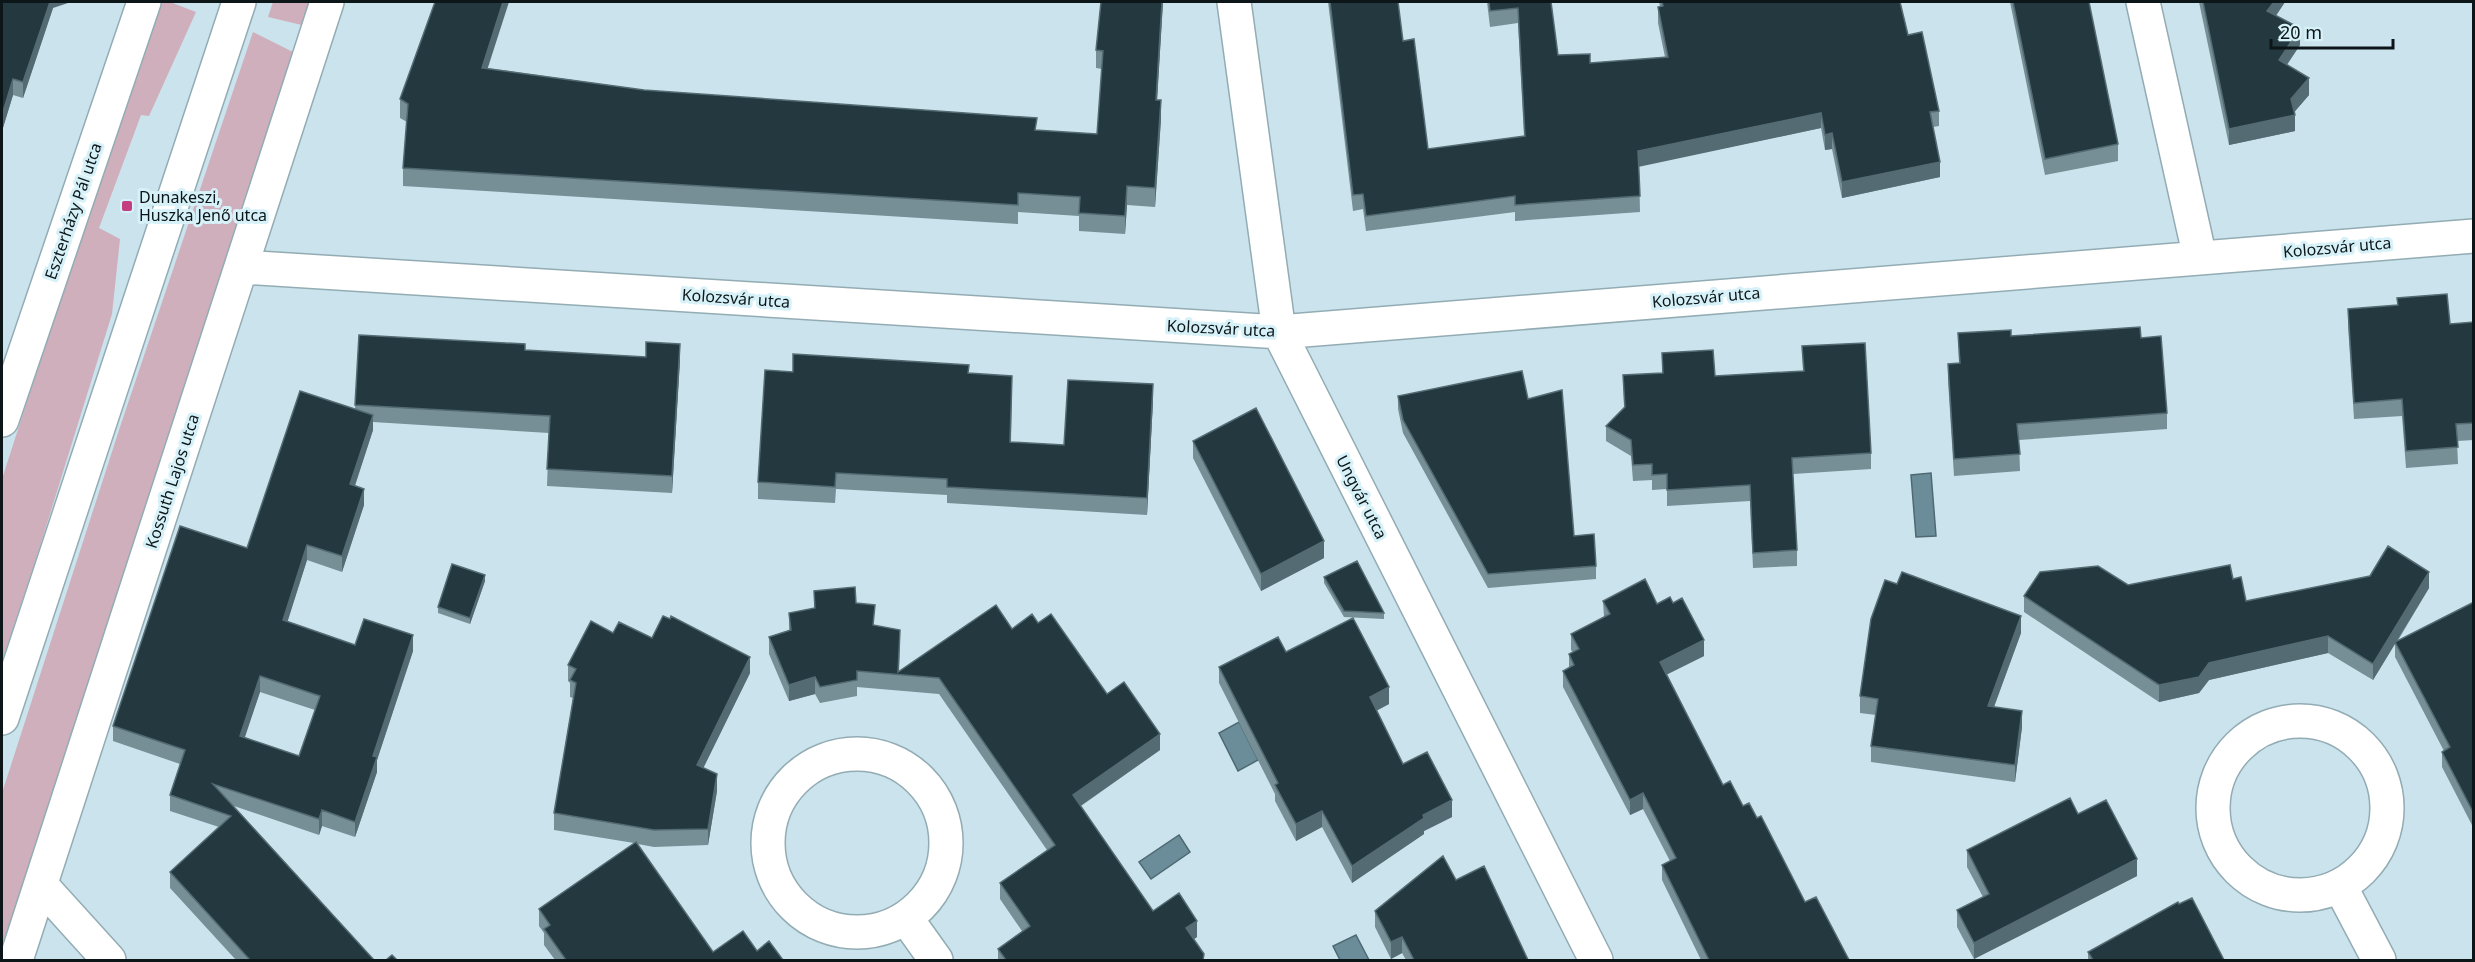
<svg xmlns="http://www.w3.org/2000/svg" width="2475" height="962" font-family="'Noto Sans',sans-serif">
  <rect width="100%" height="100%" fill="#cae3ec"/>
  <path fill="#ceafbb" d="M 156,2 L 170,2 L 196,12 L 149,116 L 141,115 L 99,228 L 120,239 L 112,314 L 36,559 L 2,661 L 2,479 Z
    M 273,2 L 314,2 L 306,26 L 268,17 Z
    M 253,32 L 299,55 L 2,946 L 2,793 L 120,427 Z"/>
  <path fill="#6a8d99" stroke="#4e6973" stroke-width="1.5" d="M 1931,473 L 1936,536 L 1916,537 L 1911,475 Z
    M 1239,722 L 1258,760 L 1238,771 L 1219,733 Z
    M 1179,835 L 1190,852 L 1151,879 L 1139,862 Z
    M 1356,935 L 1369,960 L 1340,960 L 1333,946 Z"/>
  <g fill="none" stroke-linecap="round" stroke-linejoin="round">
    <defs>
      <path id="street" d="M 1234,2 L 1279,332 L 1596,960
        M 2143,2 L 2200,258
        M 241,267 L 1279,332 L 2474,236
        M 2,420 L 144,2
        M2213 808a87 87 0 1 1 174 0a87 87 0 1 1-174 0Z
        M768 843a89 89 0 1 1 178 0a89 89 0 1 1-178 0Z
        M 41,885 L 109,960
        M 2340,886 L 2379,960
        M 906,918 L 936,960
        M 16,960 L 327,2"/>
      <path id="secondary" d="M 2,718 L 239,2"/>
    </defs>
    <use href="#street" stroke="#93acb4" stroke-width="36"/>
    <use href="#secondary" stroke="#93acb4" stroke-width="36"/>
    <use href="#street" stroke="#fff" stroke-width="33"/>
    <use href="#secondary" stroke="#fff" stroke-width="33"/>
  </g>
  <path fill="#768e96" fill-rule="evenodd" d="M 2,2 L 53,8 L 23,98 L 13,95 L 2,131 Z
    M 1101,2 L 1163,2 L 1157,100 L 1161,119 L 1155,207 L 1127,205 L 1125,234 L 1079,231 L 1079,216 L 1018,212 L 1018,224 L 403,186 L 403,168 L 407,122 L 400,118 L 400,99 L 488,68 L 644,90 L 1037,131 L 1097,134 L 1102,69 L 1096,68 L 1096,50 Z
    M 1328,2 L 1398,2 L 1403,41 L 1428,149 L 1524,136 L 1518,23 L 1490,27 L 1487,2 L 1551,2 L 1558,55 L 1590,63 L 1665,57 L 1658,23 L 1658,7 L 1660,7 L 1659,2 L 1900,2 L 1908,35 L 1939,111 L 1939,126 L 1933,127 L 1940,177 L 1842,198 L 1832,149 L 1825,150 L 1821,128 L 1639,166 L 1640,212 L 1515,221 L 1515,212 L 1366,231 L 1363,209 L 1353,211 Z
    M 2010,2 L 2089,2 L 2118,144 L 2118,161 L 2045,175 Z
    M 2199,2 L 2285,2 L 2276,16 L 2300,45 L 2287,65 L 2309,95 L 2294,112 L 2295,131 L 2229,145 Z
    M 2397,298 L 2450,324 L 2474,322 L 2474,440 L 2457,441 L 2458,464 L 2406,468 L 2402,416 L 2354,419 L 2348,325 L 2348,309 L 2397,305 Z
    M 1958,333 L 2011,336 L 2141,338 L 2167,413 L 2167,429 L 2019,440 L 2020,471 L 1954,476 L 1948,380 L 1948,364 L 1959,363 Z
    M 359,335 L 525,350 L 680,360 L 672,493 L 547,486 L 549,433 L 373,422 L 373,430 L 355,486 L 364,505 L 342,572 L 307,560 L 287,622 L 355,645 L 413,651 L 377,760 L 377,772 L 355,837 L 322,826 L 319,835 L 234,806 L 374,960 L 236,960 L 170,888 L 170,872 L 219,827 L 170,811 L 170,795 L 180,764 L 113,741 L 113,726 L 247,548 L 355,409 ZM 260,692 L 315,710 L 299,756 L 244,737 Z
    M 1802,346 L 1871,453 L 1871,469 L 1793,474 L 1797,550 L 1797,566 L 1753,568 L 1750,501 L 1667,506 L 1667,489 L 1652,490 L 1652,480 L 1633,481 L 1631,456 L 1606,441 L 1606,426 L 1624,407 L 1623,375 L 1662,373 L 1662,353 L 1715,376 L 1803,371 Z
    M 793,372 L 969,373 L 1012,393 L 1011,442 L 1064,445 L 1153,401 L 1147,515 L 947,503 L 947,495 L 836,489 L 835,503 L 758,499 L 758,482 Z
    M 1398,396 L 1528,399 L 1574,536 L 1596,566 L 1596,579 L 1488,588 L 1403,433 L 1398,409 Z
    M 1193,441 L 1324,558 L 1261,591 L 1193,458 Z
    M 1324,577 L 1384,613 L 1384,619 L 1344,617 L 1324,583 Z
    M 2233,579 L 2246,601 L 2429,588 L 2397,642 L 2474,602 L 2474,829 L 2442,767 L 2442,752 L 2444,751 L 2395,657 L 2395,644 L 2373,680 L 2328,653 L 2209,680 L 2199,693 L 2159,702 L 2024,612 L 2024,596 L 2128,585 Z
    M 485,581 L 470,624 L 438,613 L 438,607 Z
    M 814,591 L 856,603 L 874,625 L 900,646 L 899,672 L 1012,629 L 1038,623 L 1160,750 L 1081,806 L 1153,911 L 1197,937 L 1193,939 L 1204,960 L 998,960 L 998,949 L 1022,931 L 1000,899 L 1000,883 L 1047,850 L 939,694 L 857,687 L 857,696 L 820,703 L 815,694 L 789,701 L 769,654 L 769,637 L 789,630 L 789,613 L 814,608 Z
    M 1603,601 L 1657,604 L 1704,656 L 1667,674 L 1723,785 L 1743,806 L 1757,818 L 1805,902 L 1849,960 L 1701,960 L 1662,880 L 1662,865 L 1670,861 L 1643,809 L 1630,815 L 1563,687 L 1563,671 L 1569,668 L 1569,654 L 1573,652 L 1571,650 L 1571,634 L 1604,617 Z
    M 613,633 L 652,638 L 750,673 L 703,768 L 717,791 L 708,845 L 654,847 L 638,844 L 713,952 L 757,951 L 783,960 L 555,960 L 544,945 L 544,933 L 539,926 L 539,909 L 634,843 L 554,830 L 554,813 L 573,698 L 570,697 L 570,683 L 568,681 L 568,665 Z
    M 2021,633 L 1994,707 L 2022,727 L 2015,782 L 1871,762 L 1871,746 L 1876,715 L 1860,713 L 1860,696 Z
    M 1286,652 L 1389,704 L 1376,711 L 1403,764 L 1452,817 L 1424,831 L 1424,834 L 1352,883 L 1322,827 L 1296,841 L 1275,801 L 1275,794 L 1219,683 L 1219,667 Z
    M 2078,814 L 2137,876 L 1974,959 L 1957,927 L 1957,910 L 1983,897 L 1967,867 L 1967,850 Z
    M 1456,880 L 1528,960 L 1406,960 L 1402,953 L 1391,959 L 1375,927 L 1375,911 Z
    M 2179,904 L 2224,960 L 2088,960 L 2088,952 Z"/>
  <path fill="#556b73" d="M 50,2 L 71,2 L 53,8 L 23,98 L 23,82 Z
    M 503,2 L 509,2 L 482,86 L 482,68 Z
    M 1162,2 L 1163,2 L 1156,118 L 1156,100 Z
    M 2274,2 L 2285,2 L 2267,28 L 2267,11 Z
    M 2300,28 L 2300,45 L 2279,76 L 2279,60 Z
    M 2309,78 L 2309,95 L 2291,116 L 2291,99 Z
    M 13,79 L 13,95 L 2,131 L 2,115 Z
    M 1161,100 L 1161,119 L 1155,207 L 1155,188 Z
    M 1821,113 L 1821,128 L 1638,167 L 1638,151 Z
    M 2295,115 L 2295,131 L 2229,145 L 2229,129 Z
    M 1832,133 L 1832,149 L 1825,150 L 1825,135 Z
    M 1940,162 L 1940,177 L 1842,198 L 1842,182 Z
    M 1127,186 L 1127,205 L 1125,234 L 1125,216 Z
    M 680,344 L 680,360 L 672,493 L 672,476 Z
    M 1153,384 L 1153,401 L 1147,515 L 1147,498 Z
    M 373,415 L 373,430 L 350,500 L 350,484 Z
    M 364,489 L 364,505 L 342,572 L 342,556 Z
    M 1324,541 L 1324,558 L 1261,591 L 1261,574 Z
    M 307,545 L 307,560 L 283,636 L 283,620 Z
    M 2429,572 L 2429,588 L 2373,680 L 2373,664 Z
    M 485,575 L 485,581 L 470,624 L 470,618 Z
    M 2021,616 L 2021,633 L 1988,723 L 1988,706 Z
    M 413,635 L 413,651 L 377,760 L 377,772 L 355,837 L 355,822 L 373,756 Z
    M 2328,636 L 2328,653 L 2209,680 L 2199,693 L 2159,702 L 2159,685 L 2209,663 Z
    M 1704,640 L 1704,656 L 1660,678 L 1660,662 Z
    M 750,657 L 750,673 L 697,781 L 697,765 Z
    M 260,676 L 260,692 L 240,752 L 240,736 Z
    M 815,677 L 815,694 L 789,701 L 789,685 Z
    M 1389,687 L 1389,704 L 1370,714 L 1370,697 Z
    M 2022,711 L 2022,727 L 2015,782 L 2015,765 Z
    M 1160,734 L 1160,750 L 1073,811 L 1073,795 Z
    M 717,774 L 717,791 L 708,845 L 708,829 Z
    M 1643,793 L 1643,809 L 1630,815 L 1630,800 Z
    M 1452,800 L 1452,817 L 1424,831 L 1424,834 L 1352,883 L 1352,866 L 1423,815 Z
    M 322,810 L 322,826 L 319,835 L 319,819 Z
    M 1322,811 L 1322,827 L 1296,841 L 1296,824 Z
    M 2137,859 L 2137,876 L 1974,959 L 1974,943 Z
    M 1197,921 L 1197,937 L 1186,945 L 1186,928 Z
    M 1402,937 L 1402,953 L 1391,959 L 1391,942 Z"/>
  <path fill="#23383f" stroke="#556b73" stroke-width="1.5" fill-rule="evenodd" d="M 2,2 L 50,2 L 23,82 L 13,79 L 2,115 Z
    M 435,2 L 503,2 L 482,68 L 644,90 L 1037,118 L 1035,130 L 1097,134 L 1103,51 L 1096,50 L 1101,2 L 1162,2 L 1156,100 L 1161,100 L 1155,188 L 1127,186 L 1125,216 L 1079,213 L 1080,197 L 1018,193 L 1018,205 L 403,168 L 408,104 L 400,99 Z
    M 1330,2 L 1398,2 L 1403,41 L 1414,39 L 1428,149 L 1525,136 L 1518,8 L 1490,11 L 1489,2 L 1551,2 L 1558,55 L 1590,54 L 1590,63 L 1668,57 L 1658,7 L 1663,6 L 1662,2 L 1900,2 L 1908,35 L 1922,32 L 1939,111 L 1930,112 L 1940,162 L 1842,182 L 1832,133 L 1825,135 L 1821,113 L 1638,151 L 1640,196 L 1515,205 L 1515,196 L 1366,216 L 1363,194 L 1353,195 Z
    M 2013,2 L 2089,2 L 2118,144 L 2045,159 Z
    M 2203,2 L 2274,2 L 2267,11 L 2300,28 L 2279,60 L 2309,78 L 2291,99 L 2295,115 L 2229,129 Z
    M 2447,294 L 2450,324 L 2474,322 L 2474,423 L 2456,424 L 2458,447 L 2406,451 L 2402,399 L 2354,403 L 2348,309 L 2398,305 L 2397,298 Z
    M 2140,327 L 2141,338 L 2161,336 L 2167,413 L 2017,424 L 2020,454 L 1954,459 L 1948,364 L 1960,363 L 1958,333 L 2011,330 L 2011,336 Z
    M 359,335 L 525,344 L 525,350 L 646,357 L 646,342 L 680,344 L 672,476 L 547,469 L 550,416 L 355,405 Z
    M 1865,343 L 1871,453 L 1792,458 L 1797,550 L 1753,553 L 1750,485 L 1667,490 L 1667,474 L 1652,475 L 1652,464 L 1633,465 L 1631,440 L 1606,426 L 1625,407 L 1623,375 L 1663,373 L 1662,353 L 1713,350 L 1715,376 L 1804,371 L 1802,346 Z
    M 793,354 L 969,365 L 968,373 L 1012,376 L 1010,442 L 1064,445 L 1068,380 L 1153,384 L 1147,498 L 947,487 L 947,479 L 836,473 L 835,487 L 758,482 L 765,370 L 793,372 Z
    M 1522,371 L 1528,399 L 1562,390 L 1574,536 L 1594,534 L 1596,566 L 1488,574 L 1403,420 L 1398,396 Z
    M 300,391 L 373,415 L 350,484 L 364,489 L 342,556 L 307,545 L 283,620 L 355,645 L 364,619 L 413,635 L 373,756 L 377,757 L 355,822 L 322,810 L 319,819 L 213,784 L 374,960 L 250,960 L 170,872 L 231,816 L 170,795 L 185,750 L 113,726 L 180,526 L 247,548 ZM 260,676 L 320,696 L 299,756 L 240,736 Z
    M 1256,408 L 1324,541 L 1261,574 L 1193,441 Z
    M 2388,546 L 2429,572 L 2373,664 L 2328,636 L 2209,663 L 2199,677 L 2159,685 L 2024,596 L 2040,572 L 2098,566 L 2128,585 L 2230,565 L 2233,579 L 2241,577 L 2246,601 L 2370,576 Z
    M 1357,561 L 1384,613 L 1344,611 L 1324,577 Z
    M 452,564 L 485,575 L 470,618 L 438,607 Z
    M 1902,572 L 2021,616 L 1988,706 L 2022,711 L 2015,765 L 1871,746 L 1878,699 L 1860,696 L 1871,619 L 1885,580 L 1897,584 Z
    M 1645,579 L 1657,604 L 1670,597 L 1673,603 L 1682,598 L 1704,640 L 1660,662 L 1723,785 L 1730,781 L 1743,806 L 1749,803 L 1757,818 L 1761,816 L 1805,902 L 1816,897 L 1849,960 L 1709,960 L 1662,865 L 1676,858 L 1643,793 L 1630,800 L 1563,671 L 1574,665 L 1569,654 L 1579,649 L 1571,634 L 1610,614 L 1603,601 Z
    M 855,587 L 856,603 L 875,605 L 873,625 L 900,630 L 898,672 L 996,605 L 1012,629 L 1032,614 L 1038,623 L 1051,614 L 1107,694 L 1124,682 L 1160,734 L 1073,795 L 1153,911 L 1179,893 L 1197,921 L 1186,928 L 1204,954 L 1203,960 L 1006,960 L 998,949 L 1030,926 L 1000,883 L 1055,845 L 939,678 L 857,671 L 857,680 L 820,687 L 815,677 L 789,685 L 769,637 L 791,630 L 789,613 L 815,608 L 814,591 Z
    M 2474,602 L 2474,814 L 2442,752 L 2450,747 L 2395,642 Z
    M 663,616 L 670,619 L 671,616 L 750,657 L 697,765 L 717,774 L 708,829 L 654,830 L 554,813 L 576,683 L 570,680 L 576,669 L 568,665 L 591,621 L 613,633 L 619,622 L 652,638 Z
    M 1353,618 L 1389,687 L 1370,697 L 1403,764 L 1427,752 L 1452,800 L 1423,815 L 1424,818 L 1352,866 L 1322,811 L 1296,824 L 1275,785 L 1278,783 L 1219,667 L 1278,637 L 1286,652 Z
    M 2070,798 L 2078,814 L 2106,800 L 2137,859 L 1974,943 L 1957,910 L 1989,894 L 1967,850 Z
    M 636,842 L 713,952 L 743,931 L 757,951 L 769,941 L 783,960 L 566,960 L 544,929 L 550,925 L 539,909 Z
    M 1443,856 L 1456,880 L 1484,866 L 1528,960 L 1414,960 L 1402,937 L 1391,942 L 1375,911 Z
    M 2192,898 L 2224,960 L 2093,960 L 2088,952 L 2178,902 L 2179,904 Z
    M 392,955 L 397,960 L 386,960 Z"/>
  <rect fill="#c43f82" stroke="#d7f1f9" stroke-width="2" x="121" y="200" width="12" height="12" rx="3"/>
  <g text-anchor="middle" stroke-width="6" stroke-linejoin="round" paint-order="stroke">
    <g font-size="16" fill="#0c1619" stroke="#d7f1f9" text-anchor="start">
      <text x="139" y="203">Dunakeszi,<tspan x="139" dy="18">Huszka Jenő utca</tspan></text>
    </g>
    <g font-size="16" fill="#0c1619" stroke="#d7f1f9">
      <text transform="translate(73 211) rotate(-71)" y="6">Eszterházy Pál utca</text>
      <text transform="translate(2337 247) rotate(-5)" y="6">Kolozsvár utca</text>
      <text transform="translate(1706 297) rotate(-5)" y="6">Kolozsvár utca</text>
      <text transform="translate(736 298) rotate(4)" y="6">Kolozsvár utca</text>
      <text transform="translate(1221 328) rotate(3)" y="6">Kolozsvár utca</text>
      <text transform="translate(172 481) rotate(-72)" y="6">Kossuth Lajos utca</text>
      <text transform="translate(1362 497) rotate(63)" y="6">Ungvár utca</text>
    </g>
  </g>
  <rect width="2475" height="962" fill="none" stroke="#0c1619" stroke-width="6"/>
  <path d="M2271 39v9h122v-9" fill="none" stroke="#0c1619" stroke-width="3"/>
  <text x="2280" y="39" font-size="18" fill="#0c1619" stroke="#d7f1f9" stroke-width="4.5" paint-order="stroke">20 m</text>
</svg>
